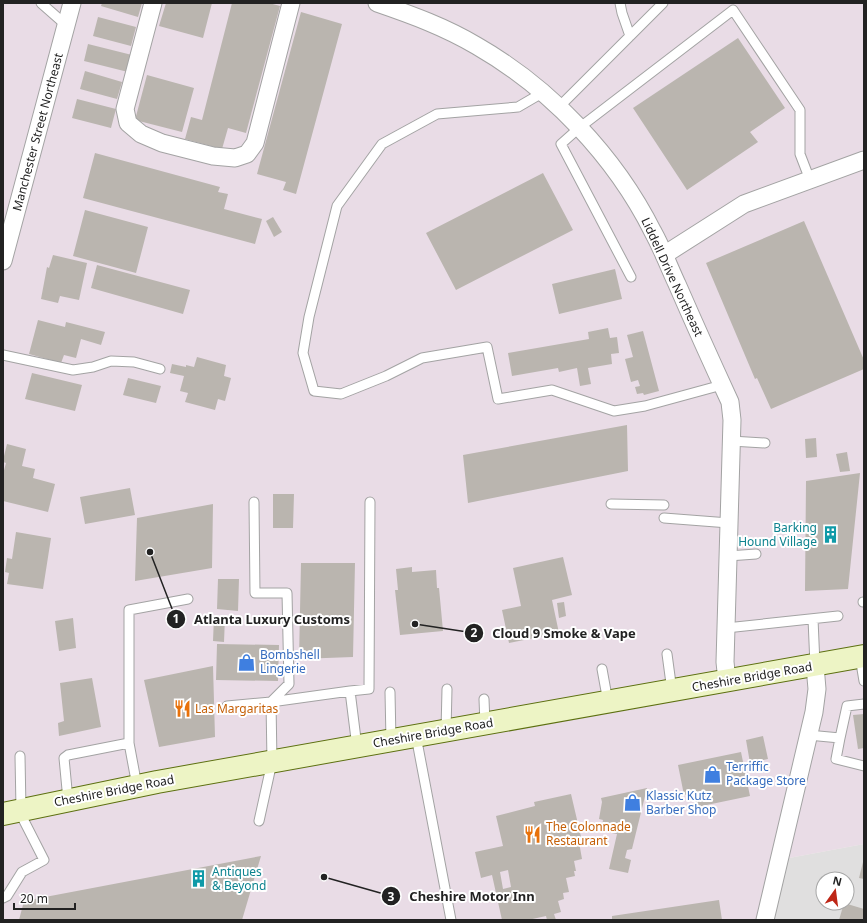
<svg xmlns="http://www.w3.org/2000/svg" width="867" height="923" font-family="'Noto Sans',sans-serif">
  <rect width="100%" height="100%" fill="#f1efea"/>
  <path fill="#e0dfdf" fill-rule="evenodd" d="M 864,844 L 864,920 L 760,920 L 773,861 ZM 823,879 L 847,879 L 847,903 L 823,903 Z"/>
  <path fill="#e9dce6" d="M 3,3 L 864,3 L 864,844 L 773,861 L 760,920 L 3,920 Z"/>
  <path fill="#bab5af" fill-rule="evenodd" d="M 102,3 L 142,3 L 138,17 L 101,6 Z
    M 166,3 L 212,3 L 203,38 L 159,26 Z
    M 232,3 L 269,3 L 280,6 L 246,133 L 228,128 L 222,149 L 185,139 L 191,117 L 202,120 Z
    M 301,12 L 342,24 L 296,194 L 283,190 L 286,182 L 257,174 Z
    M 98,17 L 136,27 L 131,46 L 93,36 Z
    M 738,38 L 785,108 L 750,132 L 758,142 L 687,190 L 633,108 Z
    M 88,44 L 132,55 L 128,72 L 84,61 Z
    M 85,71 L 122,82 L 117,99 L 80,89 Z
    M 147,75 L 194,88 L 182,132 L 135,120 Z
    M 77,99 L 116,109 L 111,128 L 72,118 Z
    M 95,153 L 220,187 L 218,192 L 228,194 L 224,209 L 262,219 L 255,244 L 83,198 Z
    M 543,173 L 573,230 L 456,290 L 426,233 Z
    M 85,210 L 148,227 L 136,273 L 73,256 Z
    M 273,217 L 282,232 L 274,237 L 266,221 Z
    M 804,221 L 864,360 L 864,369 L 771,409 L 757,378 L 755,379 L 706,263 Z
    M 53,255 L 87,263 L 79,300 L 60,296 L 58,303 L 41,299 L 47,267 L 49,268 Z
    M 97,265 L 190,290 L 183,314 L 91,288 Z
    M 615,269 L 622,299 L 559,314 L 552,284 Z
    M 38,320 L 65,327 L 66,322 L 105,332 L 101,345 L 81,339 L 76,358 L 64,355 L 61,363 L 29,354 Z
    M 608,328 L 610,338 L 617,337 L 619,353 L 611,354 L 612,364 L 588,368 L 591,384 L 580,386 L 577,368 L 559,372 L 558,368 L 512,376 L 508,353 L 589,339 L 588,332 Z
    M 643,331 L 659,391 L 644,395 L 643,393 L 637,394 L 635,387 L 640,386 L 638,380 L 631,382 L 625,359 L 633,357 L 627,335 Z
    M 197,357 L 226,365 L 224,376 L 231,378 L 225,401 L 218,399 L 215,410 L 185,402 L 188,393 L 180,391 L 184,376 L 170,373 L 172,364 L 186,367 L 186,365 L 194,367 Z
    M 32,373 L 82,385 L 75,411 L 25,399 Z
    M 128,378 L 161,386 L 156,403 L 123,395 Z
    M 627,425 L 628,471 L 468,503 L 463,455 Z
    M 816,438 L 817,457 L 806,458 L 805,439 Z
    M 7,444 L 26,449 L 22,466 L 35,469 L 33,478 L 55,484 L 48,512 L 3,501 L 3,474 L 6,463 L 3,462 L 3,460 Z
    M 847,452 L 850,471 L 840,472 L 836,454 Z
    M 860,473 L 848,589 L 805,591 L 806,481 Z
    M 130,488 L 135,515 L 85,524 L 80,497 Z
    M 273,494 L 294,494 L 293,528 L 273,528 Z
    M 213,504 L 212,568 L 135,581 L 137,518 Z
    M 16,532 L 51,538 L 43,589 L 7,584 L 9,573 L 5,572 L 7,558 L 12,559 Z
    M 563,557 L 572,595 L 552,600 L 559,633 L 509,643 L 502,610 L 521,606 L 513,568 Z
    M 301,563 L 355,563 L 353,657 L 299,659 Z
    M 412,567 L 412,572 L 436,570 L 437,588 L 439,588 L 443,631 L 400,635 L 395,590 L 398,590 L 396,569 Z
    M 218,579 L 239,579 L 238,611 L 217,609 Z
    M 564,602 L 566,616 L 559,618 L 557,603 Z
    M 214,616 L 225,617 L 224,642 L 213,641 Z
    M 73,618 L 76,648 L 59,651 L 55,621 Z
    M 217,644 L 279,645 L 278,681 L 216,680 Z
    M 213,666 L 215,737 L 159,747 L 144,680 Z
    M 92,678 L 101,727 L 59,736 L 58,723 L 64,721 L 60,683 Z
    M 864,714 L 864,748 L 858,749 L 853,715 Z
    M 763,736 L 768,759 L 750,763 L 746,740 Z
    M 741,752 L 750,796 L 697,807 L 694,793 L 684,795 L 678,765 Z
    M 647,788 L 632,849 L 627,850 L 625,858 L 631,860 L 628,873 L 609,869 L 617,834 L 601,831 L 603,820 L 599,819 L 602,802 L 601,798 Z
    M 571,794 L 582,841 L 579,842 L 582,859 L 574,861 L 576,871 L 574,871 L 575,876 L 566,878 L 569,892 L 563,893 L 564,899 L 558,901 L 561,912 L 554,914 L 556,920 L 547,920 L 546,916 L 528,920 L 502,920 L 492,875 L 481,878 L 475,852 L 503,846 L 496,816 L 535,806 L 534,802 ZM 508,870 L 511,887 L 503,889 L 500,872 Z
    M 261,856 L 242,920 L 19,920 L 24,901 Z
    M 863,862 L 864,862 L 864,879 L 859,878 Z
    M 719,900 L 722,920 L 612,920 L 612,916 Z
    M 844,903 L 864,909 L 864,920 L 839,920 Z"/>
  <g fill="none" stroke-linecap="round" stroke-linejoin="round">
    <defs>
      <path id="lane" d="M 41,3 L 66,25
        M 620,3 L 622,13 L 630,36
        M 542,93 L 518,107 L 437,114 L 382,144 L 337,206 L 309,317 L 303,353 L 314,391 L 341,394 L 386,376 L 422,358 L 487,347 L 498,399 L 552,390 L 614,411 L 645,406 L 722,385
        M 559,107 L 663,3
        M 631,277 L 561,144 L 579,128 L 733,10 L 800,110 L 800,154 L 810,180
        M 3,355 L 73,370 L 93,367 L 111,361 L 134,362 L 160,369
        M 731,441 L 765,443
        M 254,502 L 255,593 L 287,593 L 289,684 L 271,702 L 272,762 L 259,821
        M 611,504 L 664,505
        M 664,518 L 729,523
        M 728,556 L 756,554
        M 863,602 L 864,602
        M 813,619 L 815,665
        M 726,628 L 838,616
        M 667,654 L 672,691
        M 860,657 L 864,681
        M 602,669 L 608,702
        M 350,691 L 369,689 L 370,502
        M 390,692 L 391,741
        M 484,699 L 485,724
        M 227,706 L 271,702 L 350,691 L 357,747
        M 446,731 L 447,689
        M 808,735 L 840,738 L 836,759 L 864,766
        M 416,736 L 451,920
        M 840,738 L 847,706 L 864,704
        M 129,743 L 137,786
        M 20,756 L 21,809
        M 68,800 L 64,758 L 68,755 L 129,743 L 129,610 L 188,599
        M 3,898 L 7,896 L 22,872 L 44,860 L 19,811"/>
      <path id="street" d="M 153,3 L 125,109 L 128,123 L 141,134 L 162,143 L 213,156 L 235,158 L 247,154 L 255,143 L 291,3
        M 377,3 C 412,15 445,27 477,46 C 550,88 615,156 653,232 C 662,248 669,267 677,284 C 694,323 712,363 730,402 L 732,420 L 725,662 L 727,681
        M 664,255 L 744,204 L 864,160
        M 3,261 L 72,3
        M 765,920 L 814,712 L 817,689 L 815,666"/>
      <path id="secondary" d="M 3,814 L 157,782 L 864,656"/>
    </defs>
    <use href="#lane" stroke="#a3a3a3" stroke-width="11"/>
    <use href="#street" stroke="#a3a3a3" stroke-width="19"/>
    <use href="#secondary" stroke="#5d7011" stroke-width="24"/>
    <use href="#lane" stroke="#fff" stroke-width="9"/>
    <use href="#street" stroke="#fff" stroke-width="17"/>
    <use href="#secondary" stroke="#edf4c5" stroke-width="22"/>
  </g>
  <defs>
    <symbol id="building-bare" viewBox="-9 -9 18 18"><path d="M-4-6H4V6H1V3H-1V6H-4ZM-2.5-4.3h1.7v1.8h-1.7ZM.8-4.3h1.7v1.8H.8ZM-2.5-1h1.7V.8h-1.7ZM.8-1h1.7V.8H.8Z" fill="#0f9aa8" stroke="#fff" stroke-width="2.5" paint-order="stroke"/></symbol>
    <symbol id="shop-bare" viewBox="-9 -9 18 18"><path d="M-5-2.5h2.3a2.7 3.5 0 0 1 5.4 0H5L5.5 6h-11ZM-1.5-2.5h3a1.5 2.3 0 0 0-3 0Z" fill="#3f7fe0" stroke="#fff" stroke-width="2.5" paint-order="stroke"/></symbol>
    <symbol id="restaurant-bare" viewBox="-9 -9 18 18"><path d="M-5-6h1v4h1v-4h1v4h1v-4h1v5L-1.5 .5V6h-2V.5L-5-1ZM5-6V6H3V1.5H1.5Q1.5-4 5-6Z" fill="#e8710a" stroke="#fff" stroke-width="2.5" paint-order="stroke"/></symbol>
  </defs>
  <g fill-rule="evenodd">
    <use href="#building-bare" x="818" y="522" width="25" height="25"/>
    <use href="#shop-bare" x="234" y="650" width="25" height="25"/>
    <use href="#restaurant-bare" x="170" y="696" width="25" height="25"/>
    <use href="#shop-bare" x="700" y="762" width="25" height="25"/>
    <use href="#shop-bare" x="620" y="790" width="25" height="25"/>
    <use href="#restaurant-bare" x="520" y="822" width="25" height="25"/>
    <use href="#building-bare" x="186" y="866" width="25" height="25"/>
  </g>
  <g text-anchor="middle" stroke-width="4" stroke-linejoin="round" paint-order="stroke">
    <g font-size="12" fill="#222" stroke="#fff">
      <text transform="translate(38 132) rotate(-75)" y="4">Manchester Street Northeast</text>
      <text transform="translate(672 277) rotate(65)" y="4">Liddell Drive Northeast</text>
      <text transform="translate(752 677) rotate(-10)" y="4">Cheshire Bridge Road</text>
      <text transform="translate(433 733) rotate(-10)" y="4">Cheshire Bridge Road</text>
      <text transform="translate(114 791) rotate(-11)" y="4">Cheshire Bridge Road</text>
    </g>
    <g font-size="12" fill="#0d838f" stroke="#fff" text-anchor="end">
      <text x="817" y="532">Barking<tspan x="817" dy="14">Hound Village</tspan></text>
      <text x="212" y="876" text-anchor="start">Antiques<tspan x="212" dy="14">&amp; Beyond</tspan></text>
    </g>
    <g font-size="12" fill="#366cbe" stroke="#fff" text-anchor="start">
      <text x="260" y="659">Bombshell<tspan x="260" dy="14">Lingerie</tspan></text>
      <text x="726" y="771">Terriffic<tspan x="726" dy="14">Package Store</tspan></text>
      <text x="646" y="800">Klassic Kutz<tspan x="646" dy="14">Barber Shop</tspan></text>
    </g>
    <g font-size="12" fill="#c56008" stroke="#fff" text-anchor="start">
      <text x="195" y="713">Las Margaritas</text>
      <text x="546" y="831">The Colonnade<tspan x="546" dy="14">Restaurant</tspan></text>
    </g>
  </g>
  <path fill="none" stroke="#222" stroke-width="1.5" d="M150 552L176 619M415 624L474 633M324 877L391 896"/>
  <g fill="#222" stroke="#fff" stroke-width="1.5">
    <circle cx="150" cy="552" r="4"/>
    <circle cx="415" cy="624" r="4"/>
    <circle cx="324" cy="877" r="4"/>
    <circle cx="176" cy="619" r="10"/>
    <circle cx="474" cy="633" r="10"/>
    <circle cx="391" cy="896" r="10"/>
  </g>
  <g font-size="12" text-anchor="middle" font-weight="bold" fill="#fff">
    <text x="176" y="623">1</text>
    <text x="474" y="637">2</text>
    <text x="391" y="901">3</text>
  </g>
  <g font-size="13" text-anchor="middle" font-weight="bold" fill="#222" stroke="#fff" stroke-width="4" stroke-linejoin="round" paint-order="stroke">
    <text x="272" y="624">Atlanta Luxury Customs</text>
    <text x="564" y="638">Cloud 9 Smoke &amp; Vape</text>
    <text x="472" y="901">Cheshire Motor Inn</text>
  </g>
  <rect width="867" height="923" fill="none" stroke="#222222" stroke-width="8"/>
  <g transform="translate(835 891) rotate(14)"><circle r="19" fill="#ffffff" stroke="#a7a7a7"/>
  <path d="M0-3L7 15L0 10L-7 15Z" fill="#be2616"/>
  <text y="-6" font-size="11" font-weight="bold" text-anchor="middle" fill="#222222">N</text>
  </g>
  <path d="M14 903v6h61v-6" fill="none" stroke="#222222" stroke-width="2"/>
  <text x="20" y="903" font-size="12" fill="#222222" stroke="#ffffff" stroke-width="3" paint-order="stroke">20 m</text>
</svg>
